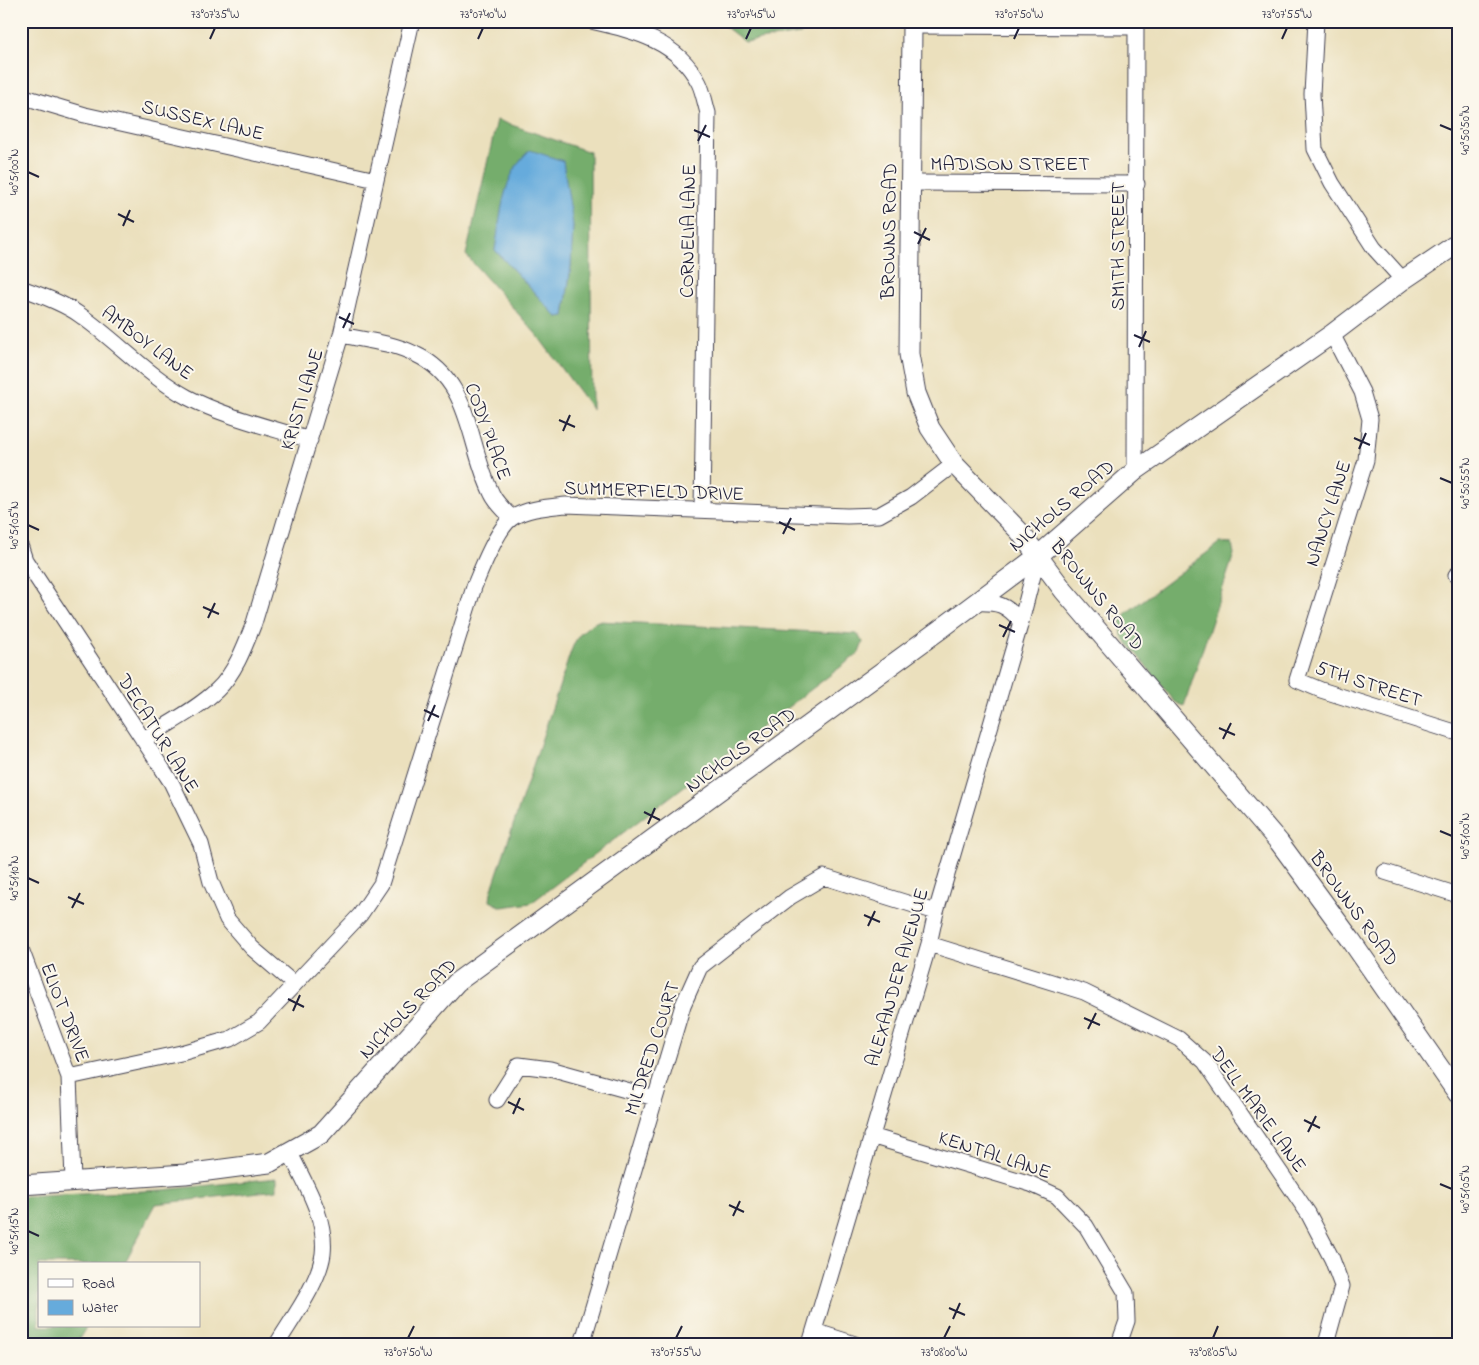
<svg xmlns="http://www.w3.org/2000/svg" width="1479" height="1365" font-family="'Indie Flower',sans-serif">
  <rect width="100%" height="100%" fill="#fbf7ec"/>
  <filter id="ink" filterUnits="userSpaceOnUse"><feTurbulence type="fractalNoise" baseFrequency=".02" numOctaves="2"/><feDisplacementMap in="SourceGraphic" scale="10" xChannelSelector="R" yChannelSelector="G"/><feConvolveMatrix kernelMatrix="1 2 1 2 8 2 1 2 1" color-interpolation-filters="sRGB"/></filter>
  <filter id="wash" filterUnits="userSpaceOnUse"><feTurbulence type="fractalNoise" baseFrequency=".0096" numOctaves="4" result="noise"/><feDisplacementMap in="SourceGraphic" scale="20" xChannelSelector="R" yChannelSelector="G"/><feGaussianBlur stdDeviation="1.12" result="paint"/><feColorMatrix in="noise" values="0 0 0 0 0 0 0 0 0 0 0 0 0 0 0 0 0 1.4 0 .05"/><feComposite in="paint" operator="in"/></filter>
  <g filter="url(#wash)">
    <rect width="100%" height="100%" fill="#ebe0bd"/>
    <path fill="#75ad6c" stroke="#4c6854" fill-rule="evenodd" d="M 718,21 L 837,21 L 834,29 L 745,42 Z
      M 497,120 L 590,152 L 592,409 L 537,335 L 466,255 ZM 509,181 L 573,225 L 571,266 L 564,316 L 557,317 L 495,250 Z
      M 1220,543 L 1232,544 L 1234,554 L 1184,706 L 1175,702 L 1122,636 L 1121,621 L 1126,613 Z
      M 598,621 L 857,634 L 863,642 L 859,653 L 531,903 L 502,907 L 490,901 L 491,892 L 569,657 C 575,639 580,630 598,621 Z
      M 277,1178 L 277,1190 L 156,1204 L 124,1264 L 39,1264 L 39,1326 L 87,1326 L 76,1344 L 21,1344 L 21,1197 L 163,1190 Z"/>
    <path fill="#66abdc" stroke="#44668c" d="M 530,150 L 563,161 L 573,225 L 571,266 L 564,316 L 557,317 L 495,250 C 501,216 502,174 530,150 Z"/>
  </g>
  <g filter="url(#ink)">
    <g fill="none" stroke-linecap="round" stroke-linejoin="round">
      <defs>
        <path id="minor" d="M 591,21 C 634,31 677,40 699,83 C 703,91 705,103 708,113 L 702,510
          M 1316,21 L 1312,94 L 1315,149 L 1332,183 L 1374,248 L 1403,280
          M 912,26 L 1136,27
          M 21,96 L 85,115 L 376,180
          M 912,183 L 1137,184
          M 21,288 C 41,295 63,303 80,315 C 117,341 147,375 187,397 C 225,417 269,427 310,440
          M 1332,334 L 1362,392 L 1370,419 L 1366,460 L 1297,680 L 1321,690 L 1458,733
          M 341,335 C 365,340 393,343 415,354 C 473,381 467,445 492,494 C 496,503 505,511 512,518
          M 1135,471 L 1136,21
          M 21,548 L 25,560 L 171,782 L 201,844 L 211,882 L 227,919 L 252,948 L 294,984
          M 1456,575 L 1458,576
          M 975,603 C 998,602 1006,604 1021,622
          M 143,740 C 167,724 196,710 217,690 C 235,673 245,646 254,623 L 341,335 L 412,21
          M 1385,872 L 1458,895
          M 929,944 L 1084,992 L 1179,1039 L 1205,1062 L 1308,1213 L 1332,1259 L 1342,1286 L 1326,1344
          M 21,949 L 69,1077 L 73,1180
          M 69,1077 L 181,1053 L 230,1039 L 259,1022 L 360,915 L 381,884 L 474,587 C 481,570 498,527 512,518 C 527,508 549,507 566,505 L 847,516 L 879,515 L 911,497 L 954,464
          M 497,1100 L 519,1065 L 550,1069 L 655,1098
          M 871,1136 L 1031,1184 L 1057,1196 L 1086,1226 L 1126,1293 L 1127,1321 L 1119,1344
          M 814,1331 L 855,1344
          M 277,1344 C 292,1319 319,1283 323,1254 C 327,1218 305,1184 290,1153
          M 582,1344 L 683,1005 L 700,967 L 790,897 L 824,877 L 936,912
          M 810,1344 L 929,944 L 936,912 L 1021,622 L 1038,556"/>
        <path id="tertiary" d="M 910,21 L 912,26 L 909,354 L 916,393 L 930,428 L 954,464 L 1020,532 L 1064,591 L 1279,842 L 1351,940 L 1458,1094
          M 21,1185 L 185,1174 L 269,1163 L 321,1134 L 457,982 L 942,628 L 1038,556 L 1135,471 L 1332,334 L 1403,280 L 1458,243"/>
      </defs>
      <use href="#minor" stroke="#403e4e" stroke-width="17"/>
      <use href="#tertiary" stroke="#403e4e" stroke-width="21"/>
      <use href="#minor" stroke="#fff" stroke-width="15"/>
      <use href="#tertiary" stroke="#fff" stroke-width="19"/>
    </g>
  </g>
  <path fill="none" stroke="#22223b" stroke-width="2" d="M 210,39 L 215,28M 478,39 L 483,28M 746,39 L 751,28M 1014,39 L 1019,28M 1282,39 L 1287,28M 1440,125 L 1452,130M 694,130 L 710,137M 698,141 L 706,125M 28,172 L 39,177M 118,214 L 134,222M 123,226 L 130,210M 914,232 L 930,240M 918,244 L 926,228M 339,317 L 354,324M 343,328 L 350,313M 1134,335 L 1150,342M 1139,347 L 1146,331M 559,420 L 575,427M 563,431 L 570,415M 1354,438 L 1370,445M 1359,449 L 1366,433M 1440,478 L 1452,483M 779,522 L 795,530M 28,525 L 39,530M 783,534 L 791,518M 203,607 L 219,614M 208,618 L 215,603M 999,625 L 1015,632M 1003,637 L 1011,621M 424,710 L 439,717M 428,721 L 435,705M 1219,728 L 1235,735M 1223,739 L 1231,723M 644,812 L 660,820M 648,824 L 655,808M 1440,831 L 1452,836M 28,878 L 39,883M 68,897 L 84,904M 72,908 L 80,893M 864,915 L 880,922M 868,926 L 875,911M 288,999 L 304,1007M 293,1011 L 300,995M 1084,1018 L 1100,1025M 1088,1029 L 1096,1013M 508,1102 L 524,1110M 513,1114 L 520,1098M 1304,1120 L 1320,1128M 1308,1132 L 1316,1116M 1440,1184 L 1452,1189M 729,1205 L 744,1212M 733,1216 L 740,1201M 28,1231 L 39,1236M 949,1308 L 965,1315M 953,1319 L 960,1303M 408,1338 L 414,1326M 676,1338 L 682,1326M 944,1338 L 950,1326M 1213,1338 L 1218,1326"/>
  <g text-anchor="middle" stroke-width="4" stroke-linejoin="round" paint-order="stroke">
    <g font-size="20" fill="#22223b" stroke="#fbf7ec">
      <text transform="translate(203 119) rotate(13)" y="7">SUSSEX LANE</text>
      <text x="1010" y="170">MADISON STREET</text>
      <text transform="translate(687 231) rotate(-89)" y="7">CORNELIA LANE</text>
      <text transform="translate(888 231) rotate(-89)" y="7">BROWNS ROAD</text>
      <text transform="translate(1117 246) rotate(-90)" y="7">SMITH STREET</text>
      <text transform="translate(148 342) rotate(37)" y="7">AMBOY LANE</text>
      <text transform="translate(301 399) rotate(-73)" y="7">KRISTI LANE</text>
      <text transform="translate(489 431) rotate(70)" y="7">CODY PLACE</text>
      <text transform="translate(654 490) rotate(2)" y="7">SUMMERFIELD DRIVE</text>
      <text transform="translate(1061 505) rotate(-40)" y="7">NICHOLS ROAD</text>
      <text transform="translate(1327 513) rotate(-72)" y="7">NANCY LANE</text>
      <text transform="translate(1098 594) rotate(51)" y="7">BROWNS ROAD</text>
      <text transform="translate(1369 683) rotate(18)" y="7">5TH STREET</text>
      <text transform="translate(159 733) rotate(58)" y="7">DECATUR LANE</text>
      <text transform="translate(740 749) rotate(-36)" y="7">NICHOLS ROAD</text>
      <text transform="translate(1355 908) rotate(54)" y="7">BROWNS ROAD</text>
      <text transform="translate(896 977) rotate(-74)" y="7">ALEXANDER AVENUE</text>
      <text transform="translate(407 1008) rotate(-46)" y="7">NICHOLS ROAD</text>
      <text transform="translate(66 1012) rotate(69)" y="7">ELIOT DRIVE</text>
      <text transform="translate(651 1048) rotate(-72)" y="7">MILDRED COURT</text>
      <text transform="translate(1259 1109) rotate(54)" y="7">DELL MARIE LANE</text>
      <text transform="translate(995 1154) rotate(18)" y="7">KENTAL LANE</text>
    </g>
  </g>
  <rect width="1479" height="1365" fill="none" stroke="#fbf7ec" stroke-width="55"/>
  <rect x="38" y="1262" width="162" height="65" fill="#fbf7ec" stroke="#a4a2a5"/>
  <rect x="48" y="1279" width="25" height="8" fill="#ffffff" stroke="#a4a2a5"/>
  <text x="82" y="1288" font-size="15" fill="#22223b">Road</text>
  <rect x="48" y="1300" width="25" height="15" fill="#66abdc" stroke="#a4a2a5"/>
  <text x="82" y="1312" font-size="15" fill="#22223b">Water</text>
  <rect x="28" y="28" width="1424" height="1310" fill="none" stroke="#22223b" stroke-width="2"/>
  <g font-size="12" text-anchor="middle" fill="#22223b">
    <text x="215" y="18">73°07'35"W</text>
    <text x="483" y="18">73°07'40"W</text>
    <text x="751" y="18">73°07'45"W</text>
    <text x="1019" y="18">73°07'50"W</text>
    <text x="1287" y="18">73°07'55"W</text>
    <text transform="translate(1465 130) rotate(-90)" y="4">40°50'50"N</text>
    <text transform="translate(14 172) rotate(-90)" y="4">40°51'00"N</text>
    <text transform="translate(1465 483) rotate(-90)" y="4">40°50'55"N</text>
    <text transform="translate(14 525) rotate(-90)" y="4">40°51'05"N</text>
    <text transform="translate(1465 836) rotate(-90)" y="4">40°51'00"N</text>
    <text transform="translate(14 878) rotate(-90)" y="4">40°51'10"N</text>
    <text transform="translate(1465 1189) rotate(-90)" y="4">40°51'05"N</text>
    <text transform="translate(14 1231) rotate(-90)" y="4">40°51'15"N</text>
    <text x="408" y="1356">73°07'50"W</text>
    <text x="676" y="1356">73°07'55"W</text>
    <text x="944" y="1356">73°08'00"W</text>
    <text x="1213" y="1356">73°08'05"W</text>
  </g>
</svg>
